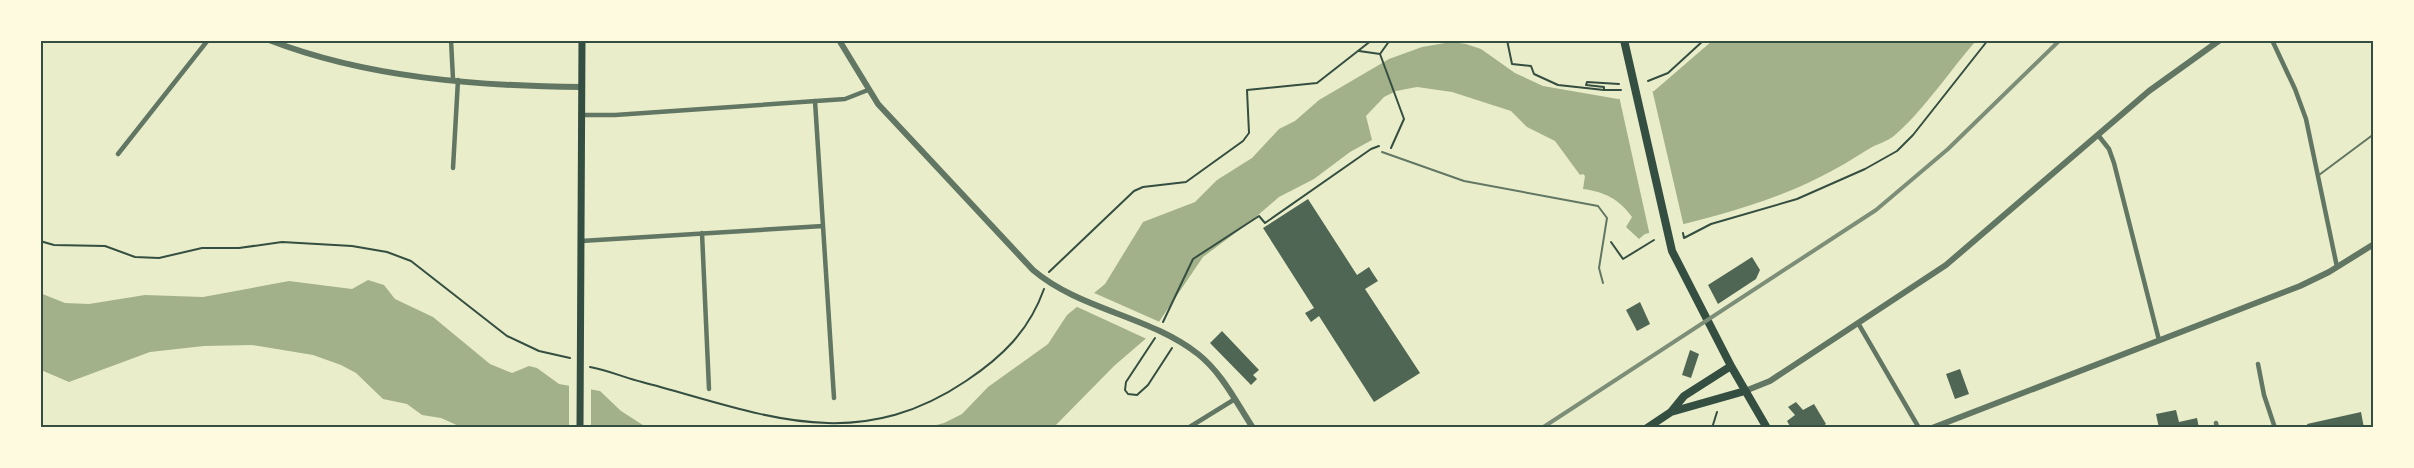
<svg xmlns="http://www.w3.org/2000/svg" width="2414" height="468" font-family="'Golos Text',sans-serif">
  <rect width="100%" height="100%" fill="#e9edc9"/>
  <path fill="#a3b18a" d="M 1712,41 L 1976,41 C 1950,70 1925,109 1895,135 C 1887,142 1876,144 1867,150 C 1791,199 1732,212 1645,234 L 1639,239 L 1626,227 L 1632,217 C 1619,199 1605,192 1583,189 L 1585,176 L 1583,174 L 1580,175 L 1555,141 L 1527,127 L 1511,111 L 1452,92 L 1417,87 L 1396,91 L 1384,97 L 1366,116 L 1372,140 L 1350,152 L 1314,179 L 1279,197 L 1250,222 L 1203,257 L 1150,335 L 1114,366 L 1054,427 L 925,428 L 944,423 L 962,414 L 988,387 L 1048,344 L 1067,315 L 1105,284 L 1143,222 L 1195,202 L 1217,180 L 1252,158 L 1279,129 L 1295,121 L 1319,100 L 1389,59 L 1422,47 L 1451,42 L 1466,44 L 1481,49 L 1515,73 L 1543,86 L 1618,99 L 1654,91 Z
    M 368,280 L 384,285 L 395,299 L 433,317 L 490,364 L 512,373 L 529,366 L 537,368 L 559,384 L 600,391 L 621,411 L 646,427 L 461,427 L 441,418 L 422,415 L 407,404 L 383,399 L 356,373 L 341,365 L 313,355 L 252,345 L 204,346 L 150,352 L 69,382 L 41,370 L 40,293 L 65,303 L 89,304 L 145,295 L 203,297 L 289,281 L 352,289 Z"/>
  <path fill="#e9edc9" d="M 1652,89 L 1684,227 L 1650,236 L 1619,96 Z
    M 1092,292 L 1162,323 L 1149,340 L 1073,305 Z
    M 569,384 L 591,386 L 591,428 L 569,427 Z"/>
  <path fill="#4f6655" d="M 1308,199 L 1357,275 L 1369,267 L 1372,272 L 1378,281 L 1365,289 L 1420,373 L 1374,402 L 1319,316 L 1311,322 L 1305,313 L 1314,308 L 1263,228 Z
    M 1752,257 L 1760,270 L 1756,279 L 1718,304 L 1708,285 Z
    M 1640,302 L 1650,324 L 1637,331 L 1626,310 Z
    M 1222,331 L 1259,370 L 1253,375 L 1257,379 L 1251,385 L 1210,343 Z
    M 1690,350 L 1699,354 L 1691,378 L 1682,375 Z
    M 1960,369 L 1969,394 L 1955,399 L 1946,374 Z
    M 1796,402 L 1803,410 L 1814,404 L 1826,424 L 1820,428 L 1791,428 L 1787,421 L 1795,415 L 1788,407 Z
    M 2176,410 L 2179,422 L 2197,418 L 2199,428 L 2159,428 L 2156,414 Z
    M 2361,412 L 2364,428 L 2308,428 L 2307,424 Z"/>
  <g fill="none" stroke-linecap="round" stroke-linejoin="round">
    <path stroke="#344e41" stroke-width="2" d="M 1390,40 L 1380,54 L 1404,119 L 1391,148
      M 1507,40 L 1512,64 L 1531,66 L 1534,74 L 1558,85 L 1604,90 L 1604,87 L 1586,85 L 1587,82 L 1619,84
      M 1359,51 L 1380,54
      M 1648,81 L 1668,73 L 1704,40
      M 1604,90 L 1621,90
      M 1683,233 L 1684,238 L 1711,224 L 1797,199 L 1865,169 L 1897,151 L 1913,135 L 1988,40
      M 40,241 L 54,245 L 105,246 L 135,257 L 159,258 L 202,248 L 239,248 L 282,242 L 352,246 L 387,252 L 411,261 L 507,336 L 539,351 L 570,358
      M 1611,242 L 1623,259 L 1654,240
      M 1049,272 L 1134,191 L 1143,187 L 1186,182 L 1243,141 L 1249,133 L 1247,90 L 1317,83 L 1372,40
      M 1163,322 L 1193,259 L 1259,216 L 1265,223 L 1371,149 L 1379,146
      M 1155,338 L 1126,382 L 1125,390 L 1128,394 L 1137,395 L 1148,385 L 1172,348
      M 590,367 C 608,370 625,378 642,382 C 760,413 853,457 966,381 C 1002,357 1029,331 1044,289
      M 1712,428 L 1717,412"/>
    <path stroke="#617663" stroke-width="2" d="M 1382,152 L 1464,181 L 1598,206 L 1607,218 L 1599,268 L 1603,283
      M 2319,175 L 2374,134"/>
    <path stroke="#617663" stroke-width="4.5" d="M 451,40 L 453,79
      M 2272,40 L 2295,89 L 2306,119 L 2337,267
      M 815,101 L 834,398
      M 582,115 L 615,115 L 845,99 L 868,90
      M 2098,135 L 2109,149 L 2114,163 L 2159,340
      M 118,154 L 208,40
      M 453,168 L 458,80
      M 702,233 L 709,389
      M 581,241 L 823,226
      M 1858,323 L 1919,428
      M 2258,364 L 2264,395 L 2275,428
      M 2216,423 L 2217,428
      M 1188,428 L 1235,399"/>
    <path stroke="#617663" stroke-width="6" d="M 269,40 C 367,78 477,86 582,87
      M 839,40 L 878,104 L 1033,270 C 1080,310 1150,316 1198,354 C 1222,373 1236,402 1253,428
      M 1745,391 L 1770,381 L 1946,265 L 2149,91 L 2220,40
      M 1932,428 L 2300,286 L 2329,272 L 2374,244"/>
    <path stroke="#344e41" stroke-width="7" d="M 580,428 L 582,40"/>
    <path stroke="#344e41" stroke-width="8" d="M 1624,40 L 1672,251 L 1731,366 L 1767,428
      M 1671,412 L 1684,396 L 1731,366
      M 1647,428 L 1671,412 L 1745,391"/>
    <path stroke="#7c8e77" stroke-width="4" d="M 1542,428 L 1876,210 L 1948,149 L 2060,40"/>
  </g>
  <rect width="2414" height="468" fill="none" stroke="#fefae0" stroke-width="84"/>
  <rect x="42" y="42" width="2330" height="384" fill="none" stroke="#344e41" stroke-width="2"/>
</svg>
